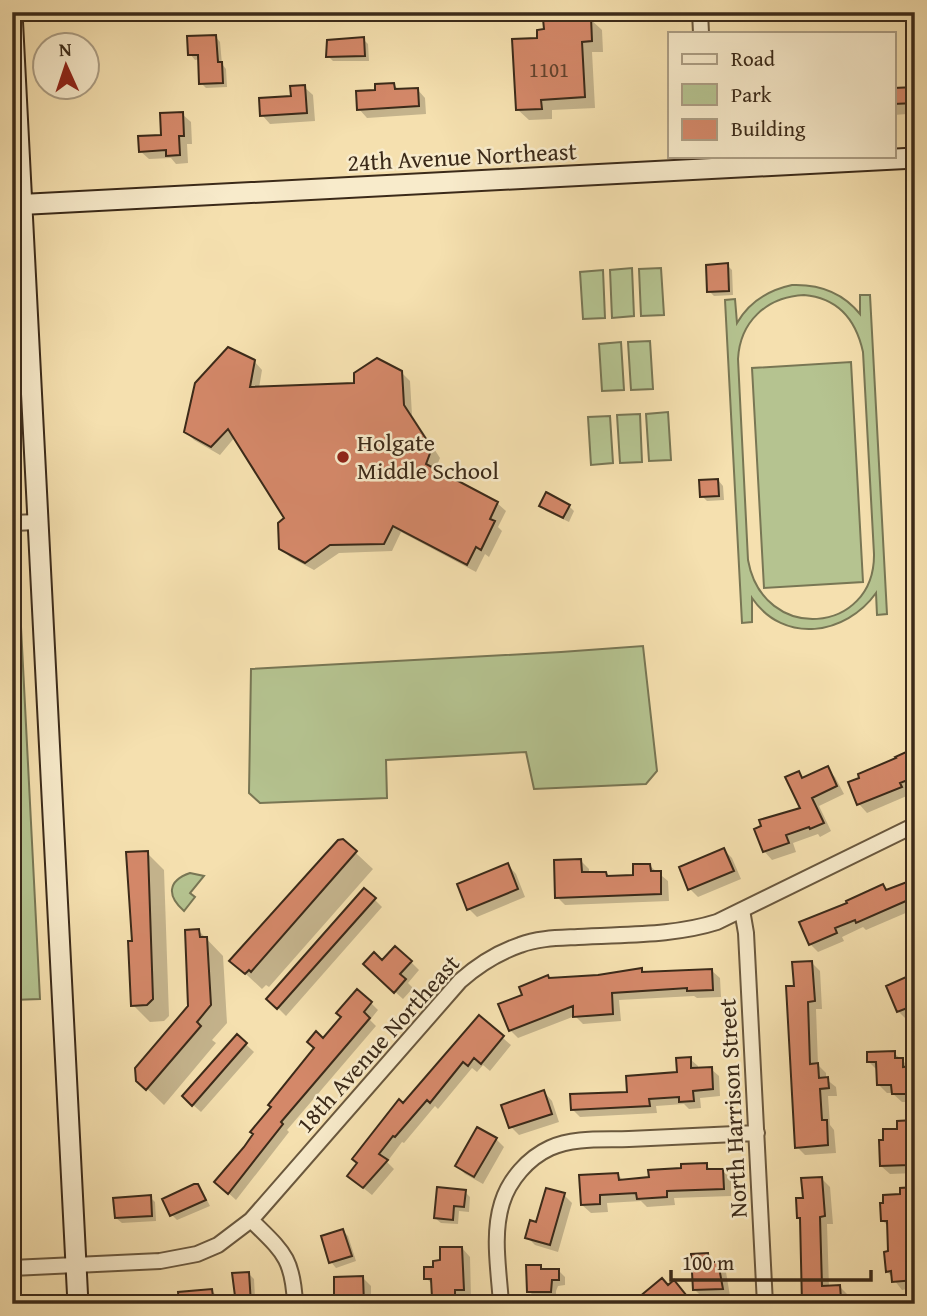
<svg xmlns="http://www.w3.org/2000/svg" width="927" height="1316" font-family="'Gentium Book Plus',serif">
  <rect width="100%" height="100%" fill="#f5e0af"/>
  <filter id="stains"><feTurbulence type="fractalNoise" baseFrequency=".00286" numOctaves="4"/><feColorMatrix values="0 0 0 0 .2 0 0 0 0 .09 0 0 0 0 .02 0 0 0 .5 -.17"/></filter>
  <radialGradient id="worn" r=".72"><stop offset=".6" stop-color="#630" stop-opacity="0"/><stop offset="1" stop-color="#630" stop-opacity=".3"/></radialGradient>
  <path fill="#b5c390" stroke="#787654" stroke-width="2" fill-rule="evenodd" d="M 632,268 L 634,316 L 612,318 L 610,270 Z
    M 661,268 L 664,315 L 641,316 L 639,269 Z
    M 603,270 L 605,318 L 583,319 L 580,272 Z
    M 792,285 C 819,284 843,293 860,314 L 860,295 L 870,295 L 887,614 L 877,615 L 876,593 C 846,635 784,645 752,598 L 752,622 L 742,623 L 725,300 L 735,299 L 737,323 C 749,302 769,290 792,285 ZM 804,295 C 838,298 856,320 863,352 L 874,554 C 875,635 763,644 748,560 L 738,359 C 740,322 766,297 804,295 Z
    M 650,341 L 653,389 L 631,390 L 628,342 Z
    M 621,342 L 624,390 L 602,391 L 599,344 Z
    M 851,362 L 863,582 L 764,588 L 752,368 Z
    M 668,412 L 671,460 L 649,461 L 646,414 Z
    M 640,414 L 642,462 L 620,463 L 617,415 Z
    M 610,416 L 613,463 L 591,465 L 588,417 Z
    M 12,627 L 21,627 L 40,999 L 12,1000 Z
    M 643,646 L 657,771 L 646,784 L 534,789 L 526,752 L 386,760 L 387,798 L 260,803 L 249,793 L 251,669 L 561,652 Z
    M 190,873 L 204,876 L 190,893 L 195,897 L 184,911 C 167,896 167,881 190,873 Z"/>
  <path fill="#0003" d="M 590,19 L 602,30 L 603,52 L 592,52 L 595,108 L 552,110 L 552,119 L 529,120 L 517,109 L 539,40 Z
    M 215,36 L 220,42 L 222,64 L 226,69 L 227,87 L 206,88 L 201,83 L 200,59 L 195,60 L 190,54 Z
    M 363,39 L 368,44 L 369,61 L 333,61 L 328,56 Z
    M 912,84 L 915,84 L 915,110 L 907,111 L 907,114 L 894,115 L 894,89 L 912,89 Z
    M 394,85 L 399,90 L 417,89 L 425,98 L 426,114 L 367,118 L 359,109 Z
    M 304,87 L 313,95 L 315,121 L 270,124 L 262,115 L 292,98 Z
    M 182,114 L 191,122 L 192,144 L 187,144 L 188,163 L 176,164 L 171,158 L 149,159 L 140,151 L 163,137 Z
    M 727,265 L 732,270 L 733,295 L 714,296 L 709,291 Z
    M 254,361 L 262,370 L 259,388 L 356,384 L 401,372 L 410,381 L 412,415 L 440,458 L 435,470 L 497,503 L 506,511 L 498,527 L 502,531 L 489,557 L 485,554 L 476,572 L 401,532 L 392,551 L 339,553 L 314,570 L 290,557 L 281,549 L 286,519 L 235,437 L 220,455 L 194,440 L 186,432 Z
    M 718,480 L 723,486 L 724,500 L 707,501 L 702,496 Z
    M 541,506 L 569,506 L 574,511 L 569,522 L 546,511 Z
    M 915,750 L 915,788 L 907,792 L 909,795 L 867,813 L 859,804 L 850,783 Z
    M 827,769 L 835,777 L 844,794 L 819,806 L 831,831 L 820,837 L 818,834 L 793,843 L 796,852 L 772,860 L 764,851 L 803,809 L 798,773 L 805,779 Z
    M 343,841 L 373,869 L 269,987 L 266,985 L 262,989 L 232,961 Z
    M 724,850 L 732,858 L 741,879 L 698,897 L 690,889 Z
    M 147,853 L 164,870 L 169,1016 L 164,1021 L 150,1022 L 133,1005 Z
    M 581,861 L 589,869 L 589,874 L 606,873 L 610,877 L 635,877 L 650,866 L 668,881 L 669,901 L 565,905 L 557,897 Z
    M 508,865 L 516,874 L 525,897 L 477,917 L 469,909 Z
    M 915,881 L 915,909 L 866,930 L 863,927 L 842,937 L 844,941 L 818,952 L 810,944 L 849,904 L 883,886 L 888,891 Z
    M 374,899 L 382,907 L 286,1016 L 277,1007 Z
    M 199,931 L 223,956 L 227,1023 L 212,1040 L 216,1043 L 164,1105 L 138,1080 L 190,1007 Z
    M 411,962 L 419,970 L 408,983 L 413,988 L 403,999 L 373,972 L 383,963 Z
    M 812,963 L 820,971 L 822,1009 L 816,1009 L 818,1065 L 826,1073 L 826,1079 L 836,1087 L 837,1096 L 828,1096 L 830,1125 L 834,1130 L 836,1153 L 805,1155 L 797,1147 L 796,987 Z
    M 642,970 L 645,973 L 712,971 L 720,978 L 721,997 L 697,998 L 694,996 L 619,1000 L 621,1021 L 583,1024 L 575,1016 L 518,1038 L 510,1030 L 524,996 L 550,980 L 598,977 Z
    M 915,975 L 915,1016 L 907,1020 L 898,1011 Z
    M 371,1003 L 378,1010 L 370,1020 L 376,1026 L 287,1130 L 289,1132 L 236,1200 L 224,1189 L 246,1148 L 324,1040 Z
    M 479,1017 L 511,1045 L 490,1071 L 483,1065 L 477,1072 L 472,1068 L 438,1109 L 435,1106 L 404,1143 L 402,1142 L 387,1162 L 394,1169 L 372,1195 L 357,1183 L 359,1163 L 403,1105 Z
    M 237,1036 L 254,1052 L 201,1112 L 192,1104 Z
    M 894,1053 L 915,1072 L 915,1102 L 902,1102 L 892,1093 L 887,1093 L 878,1084 L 877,1070 L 869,1062 Z
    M 690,1059 L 698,1066 L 698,1069 L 711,1069 L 719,1076 L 720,1096 L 700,1098 L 701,1108 L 689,1109 L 684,1104 L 656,1106 L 657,1113 L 580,1117 L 572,1109 L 629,1094 L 679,1074 Z
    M 544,1092 L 552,1101 L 559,1122 L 519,1135 L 511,1127 Z
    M 914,1122 L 915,1173 L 890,1174 L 881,1166 L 899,1130 Z
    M 496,1139 L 504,1147 L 483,1184 L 465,1174 L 457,1166 Z
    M 706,1165 L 712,1171 L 723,1171 L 731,1179 L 731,1196 L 674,1198 L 675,1205 L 647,1207 L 641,1201 L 607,1203 L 608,1212 L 591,1213 L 582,1205 L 618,1175 L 624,1181 L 651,1179 L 682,1169 Z
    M 822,1179 L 830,1187 L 833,1224 L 827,1224 L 829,1287 L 840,1287 L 848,1295 L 849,1304 L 805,1304 L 802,1220 L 799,1217 L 804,1199 Z
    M 198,1186 L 203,1192 L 210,1206 L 177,1220 L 172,1215 L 165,1200 Z
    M 915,1189 L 915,1297 L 907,1289 L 902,1290 L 887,1271 L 890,1253 L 889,1227 L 883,1221 L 902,1196 Z
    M 465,1192 L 470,1197 L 469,1212 L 459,1211 L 458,1224 L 441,1223 L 435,1218 Z
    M 564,1195 L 572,1203 L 558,1252 L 535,1245 L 527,1237 Z
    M 150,1197 L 155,1202 L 156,1221 L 122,1223 L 116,1218 Z
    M 343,1231 L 348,1236 L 356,1261 L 336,1268 L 331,1262 L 323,1237 Z
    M 462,1248 L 470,1257 L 471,1298 L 462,1298 L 462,1304 L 440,1304 L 434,1297 L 433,1285 L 426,1278 L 442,1262 Z
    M 707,1255 L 726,1272 L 730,1296 L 703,1298 L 695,1290 Z
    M 540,1266 L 545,1271 L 559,1271 L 565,1277 L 565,1285 L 558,1286 L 556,1291 L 556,1304 L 536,1304 L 536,1297 L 528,1291 Z
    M 249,1274 L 254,1279 L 255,1298 L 258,1298 L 264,1304 L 238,1304 Z
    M 363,1278 L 371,1286 L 371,1304 L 336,1304 Z
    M 669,1287 L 682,1291 L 693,1304 L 648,1304 Z
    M 212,1291 L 217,1296 L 218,1304 L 180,1304 Z
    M 153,1300 L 157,1304 L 119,1304 L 119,1301 Z"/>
  <path fill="#d48869" stroke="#3b2a19" stroke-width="2" d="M 591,17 L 592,41 L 582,42 L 585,97 L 541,100 L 542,109 L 516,110 L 512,39 L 537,38 L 537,30 L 544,29 L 543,19 Z
    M 216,35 L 218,62 L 222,62 L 223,83 L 199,84 L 198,55 L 188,55 L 187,36 Z
    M 364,37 L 365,56 L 326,57 L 327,40 Z
    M 394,83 L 395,89 L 418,88 L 419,106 L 357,110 L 356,91 L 375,90 L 375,84 Z
    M 305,85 L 307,113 L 260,116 L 259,98 L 291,96 L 290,86 Z
    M 915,87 L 915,103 L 894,104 L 894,88 Z
    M 183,112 L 184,136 L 179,136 L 180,155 L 166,156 L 166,150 L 139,152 L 138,136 L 161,135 L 160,113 Z
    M 728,263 L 729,291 L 707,292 L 706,265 Z
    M 228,347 L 255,360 L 250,387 L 354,383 L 354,373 L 377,358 L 402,371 L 404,405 L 432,448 L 426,464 L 498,502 L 490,519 L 495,521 L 481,550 L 476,547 L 467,565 L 393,526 L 384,544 L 330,545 L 305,563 L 279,549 L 278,523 L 284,518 L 228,429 L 211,447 L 184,432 L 195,383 Z
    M 718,479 L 719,496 L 700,497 L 699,480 Z
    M 546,492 L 570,505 L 563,518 L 539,506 Z
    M 915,748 L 915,777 L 900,783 L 902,787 L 857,805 L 848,782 L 859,778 L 858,774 L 896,758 L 895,757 Z
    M 828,766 L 837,786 L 812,798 L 824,823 L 810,829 L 809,827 L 786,835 L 789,843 L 763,852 L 754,829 L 761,826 L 759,820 L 800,808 L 785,777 L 799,771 L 802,778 Z
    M 343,839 L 357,851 L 251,972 L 249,970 L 245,974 L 229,961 L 338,840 Z
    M 724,848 L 734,871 L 688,890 L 679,867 Z
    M 148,851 L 153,999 L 147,1005 L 131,1006 L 128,941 L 132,941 L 126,852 Z
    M 581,859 L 582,872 L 606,872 L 607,876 L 633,875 L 633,864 L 650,864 L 651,871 L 661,871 L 661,894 L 555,898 L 554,860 Z
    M 508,863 L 518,889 L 467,910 L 457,884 Z
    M 915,879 L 915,897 L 856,923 L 855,920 L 835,928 L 837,933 L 809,945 L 799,922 L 847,903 L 846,901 L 883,884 L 886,890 Z
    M 364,888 L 376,898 L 277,1009 L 266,999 Z
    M 199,929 L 200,937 L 207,937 L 211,1005 L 197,1022 L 201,1026 L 146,1090 L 136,1081 L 135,1068 L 188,1006 L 185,930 Z
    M 395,946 L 412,961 L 400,974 L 406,979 L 394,993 L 363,964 L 374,952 L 382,960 Z
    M 812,961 L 815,1001 L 808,1002 L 810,1064 L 818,1063 L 819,1078 L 828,1077 L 829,1088 L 820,1089 L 822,1120 L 827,1120 L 828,1145 L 795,1148 L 786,986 L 794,986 L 792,962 Z
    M 642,968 L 642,972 L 712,969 L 713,990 L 687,991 L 687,988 L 673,989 L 612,993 L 613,1014 L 573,1017 L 573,1006 L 509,1031 L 498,1004 L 522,995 L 519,987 L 548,975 L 549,978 L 598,975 Z
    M 915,973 L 915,1005 L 897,1012 L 886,986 Z
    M 357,989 L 372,1002 L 364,1012 L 370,1018 L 281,1122 L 283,1124 L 228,1194 L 214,1182 L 244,1147 L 253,1134 L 250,1132 L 271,1107 L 268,1105 L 314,1048 L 307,1042 L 316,1031 L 323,1038 L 341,1017 L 336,1013 Z
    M 479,1015 L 504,1036 L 481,1064 L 474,1058 L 468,1066 L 463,1062 L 430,1103 L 427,1100 L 395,1137 L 393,1136 L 379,1154 L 388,1160 L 363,1188 L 347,1176 L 357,1163 L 352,1159 L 399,1099 L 403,1103 Z
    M 237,1034 L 247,1043 L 192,1106 L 182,1096 Z
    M 895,1051 L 895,1058 L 903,1058 L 903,1067 L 911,1066 L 912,1094 L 892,1094 L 891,1085 L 877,1085 L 876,1062 L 867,1062 L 867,1052 Z
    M 691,1057 L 691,1068 L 712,1067 L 713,1089 L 693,1091 L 694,1101 L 679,1102 L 679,1097 L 649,1099 L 650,1106 L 571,1110 L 570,1094 L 627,1092 L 626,1076 L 677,1072 L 676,1058 Z
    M 544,1090 L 552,1114 L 509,1128 L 501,1105 Z
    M 914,1120 L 915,1146 L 908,1147 L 909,1165 L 880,1166 L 879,1140 L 883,1140 L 883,1129 L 897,1129 L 897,1121 Z
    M 477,1127 L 497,1138 L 474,1177 L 455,1166 Z
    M 707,1163 L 707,1169 L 723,1169 L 724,1189 L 667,1191 L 667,1197 L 637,1199 L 636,1193 L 600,1195 L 600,1204 L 581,1205 L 579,1175 L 618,1173 L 619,1180 L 649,1177 L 648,1170 L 681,1168 L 681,1164 Z
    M 822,1177 L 825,1216 L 820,1217 L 822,1286 L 840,1285 L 841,1299 L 829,1300 L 829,1304 L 802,1304 L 800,1218 L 797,1218 L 796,1198 L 803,1198 L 801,1178 Z
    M 194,1184 L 198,1184 L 206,1200 L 170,1216 L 162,1199 Z
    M 437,1187 L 466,1190 L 464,1207 L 454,1206 L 453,1220 L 434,1218 Z
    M 915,1187 L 915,1212 L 910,1212 L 915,1280 L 892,1282 L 891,1271 L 886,1272 L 884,1252 L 888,1251 L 887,1221 L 881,1221 L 880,1203 L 883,1203 L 883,1195 L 900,1194 L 900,1188 Z
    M 546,1188 L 565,1193 L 550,1245 L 525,1238 L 530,1220 L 536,1222 Z
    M 151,1195 L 152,1216 L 115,1218 L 113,1198 Z
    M 343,1229 L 352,1256 L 329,1263 L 321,1236 Z
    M 440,1247 L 462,1247 L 464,1290 L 455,1290 L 455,1297 L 432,1298 L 431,1279 L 424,1279 L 424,1267 L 433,1267 L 433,1261 L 440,1260 Z
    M 708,1253 L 709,1262 L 718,1262 L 723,1289 L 693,1290 L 691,1254 Z
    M 526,1265 L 541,1265 L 541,1269 L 559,1269 L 559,1280 L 552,1280 L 551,1292 L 527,1292 Z
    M 249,1272 L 251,1304 L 236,1304 L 232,1273 Z
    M 363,1276 L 364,1304 L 334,1304 L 334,1277 Z
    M 662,1278 L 668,1285 L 674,1280 L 686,1295 L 676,1304 L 645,1304 L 639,1297 Z
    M 212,1289 L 214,1304 L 179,1304 L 178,1292 Z"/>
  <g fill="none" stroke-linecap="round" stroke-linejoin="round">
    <defs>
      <path id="street" d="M 700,12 L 701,33
        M 12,337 L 29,336
        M 12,523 L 38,522
        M 742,910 L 746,933 L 765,1304
        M 251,1220 C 282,1251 293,1257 295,1304
        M 12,1268 L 160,1261 L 197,1254 L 218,1245 L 251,1220 L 460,981 C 478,965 497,953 520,945 C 538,938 559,938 578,937 C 624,934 673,936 717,922 L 915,825
        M 501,1304 C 499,1271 492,1235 502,1203 C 509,1180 528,1158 550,1148 C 574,1137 604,1140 629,1139 C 672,1137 715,1135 757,1133"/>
      <path id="secondary" d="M 12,12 L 78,1304
        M 12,205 L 915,158"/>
    </defs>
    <use href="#street" stroke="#6a583e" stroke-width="18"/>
    <use href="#secondary" stroke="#3b2a19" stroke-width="23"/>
    <use href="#street" stroke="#f8ebcb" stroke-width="14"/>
    <use href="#secondary" stroke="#f8ebcb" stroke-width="19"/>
  </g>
  <circle fill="#8f2418" stroke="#f8ebcb" stroke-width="2.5" cx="343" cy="457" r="7"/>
  <g text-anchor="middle" stroke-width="5" stroke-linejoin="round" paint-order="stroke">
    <g font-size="21" fill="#61422d">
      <text x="549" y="77">1101</text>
    </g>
    <g font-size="24" fill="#3b2a19" stroke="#f8ebcb">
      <text transform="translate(462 157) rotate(-3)" y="8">24th Avenue Northeast</text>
      <text transform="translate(378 1044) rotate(-48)" y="8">18th Avenue Northeast</text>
      <text transform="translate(733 1108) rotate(-93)" y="8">North Harrison Street</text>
    </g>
    <g font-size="24" fill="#3b2a19" stroke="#f8ebcb" text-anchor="start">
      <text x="357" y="451">Holgate<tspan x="357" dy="28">Middle School</tspan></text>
    </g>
  </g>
  <rect width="927" height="1316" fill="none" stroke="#f5e0af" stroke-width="42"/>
  <rect x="14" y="14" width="899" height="1288" fill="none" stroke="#3b2a19" stroke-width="3.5"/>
  <rect x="21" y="21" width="885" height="1274" fill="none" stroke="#3b2a19" stroke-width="2"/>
  <rect x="668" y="32" width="228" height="126" fill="#f8ebcb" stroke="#ac9e84" stroke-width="2"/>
  <rect x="682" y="54" width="35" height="10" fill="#f8ebcb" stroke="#ac9e84" stroke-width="2"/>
  <text x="731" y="66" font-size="21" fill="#3b2a19">Road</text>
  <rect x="682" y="84" width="35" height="21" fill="#b5c390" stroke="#ac9e84" stroke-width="2"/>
  <text x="731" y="102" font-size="21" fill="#3b2a19">Park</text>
  <rect x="682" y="119" width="35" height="21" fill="#d48869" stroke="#ac9e84" stroke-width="2"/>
  <text x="731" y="136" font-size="21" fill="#3b2a19">Building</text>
  <g transform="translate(66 66) rotate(357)"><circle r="33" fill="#f8ebcb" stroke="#ac9e84" stroke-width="2"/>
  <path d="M0-5L12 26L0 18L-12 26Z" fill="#8f2418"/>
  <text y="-10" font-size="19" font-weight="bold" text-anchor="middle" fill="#3b2a19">N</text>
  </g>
  <path d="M671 1270v10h200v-10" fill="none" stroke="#3b2a19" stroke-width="3.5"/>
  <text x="682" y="1270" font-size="21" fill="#3b2a19" stroke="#f8ebcb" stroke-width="5" paint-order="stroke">100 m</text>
  <rect width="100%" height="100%" filter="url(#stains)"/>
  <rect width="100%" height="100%" fill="url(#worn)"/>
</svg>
